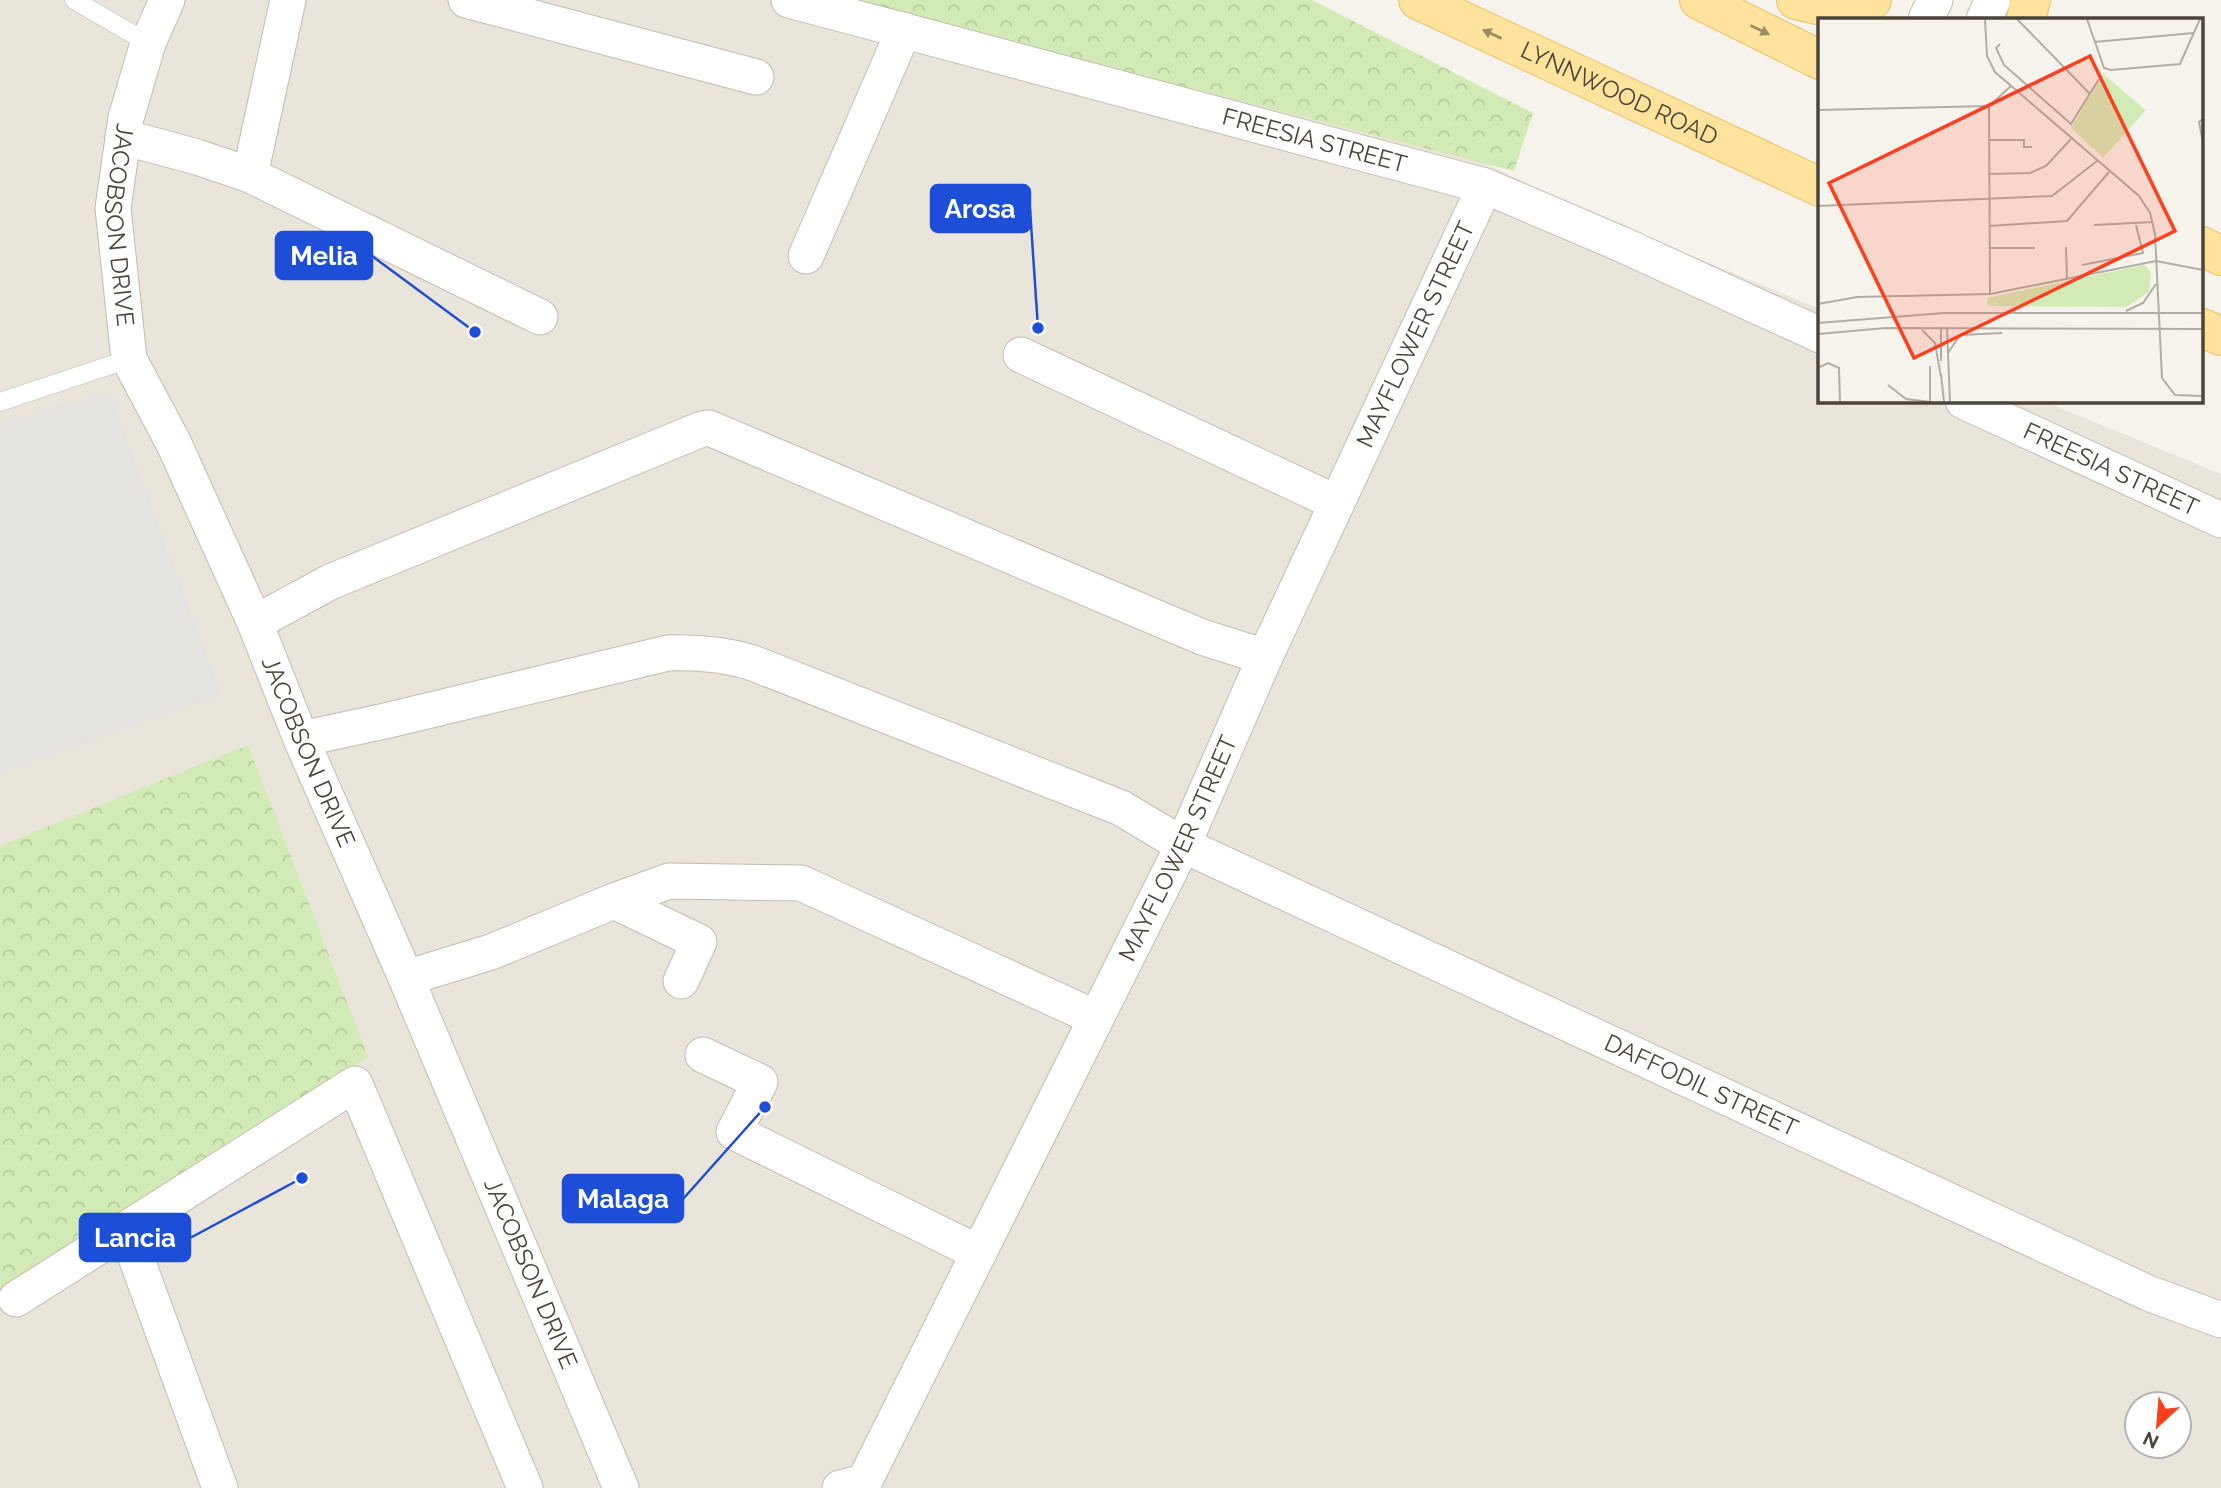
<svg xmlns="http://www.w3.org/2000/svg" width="2221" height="1488" font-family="Raleway,sans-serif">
  <defs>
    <pattern id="forest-crowns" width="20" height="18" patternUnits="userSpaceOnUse" patternTransform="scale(1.75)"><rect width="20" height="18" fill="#d2eab5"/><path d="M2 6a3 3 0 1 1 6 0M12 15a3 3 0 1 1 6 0" fill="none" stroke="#b6ca9c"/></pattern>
  </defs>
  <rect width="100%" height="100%" fill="#f6f3ec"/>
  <path fill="#eae5da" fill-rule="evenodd" d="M 0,0 L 1163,0 L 1566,204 L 1820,309 L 1820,401 L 2043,401 L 2221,474 L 2221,1488 L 0,1488 ZM 2137,1404 L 2179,1404 L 2179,1446 L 2137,1446 Z"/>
  <path fill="url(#forest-crowns)" d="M 847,0 L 1312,0 L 1533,113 L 1514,171 Z
    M 248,745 L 368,1057 L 0,1299 L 0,846 Z"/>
  <path fill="#e5e3e0" d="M 109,392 L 221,694 L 0,773 L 0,424 Z"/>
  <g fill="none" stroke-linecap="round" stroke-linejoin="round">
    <defs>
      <path id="lane" d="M 74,0 L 148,43
        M 0,402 L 129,359"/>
      <g id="street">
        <path id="s1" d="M 167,0 L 148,43 L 126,118 L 113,208 L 129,359 L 174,444 L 255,623 L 301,739 L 406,978 L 621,1488"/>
        <path d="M 466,0 L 756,77"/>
        <path id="s2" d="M 789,0 L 1485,186 L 1621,244 L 1820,335"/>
        <path d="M 1926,19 L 1935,0"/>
        <path d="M 1984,19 L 1993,0"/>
        <path d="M 123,137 L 197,157 L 250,175 L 540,317"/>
        <path d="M 250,175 L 288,0"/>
        <path d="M 806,256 L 904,30"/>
        <path d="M 1021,355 L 1337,503"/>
        <path id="s3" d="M 1963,401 L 2221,520"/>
        <path d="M 255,623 L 330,582 L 702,429 L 709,428 L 1202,637 L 1265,657"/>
        <path id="s4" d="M 301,739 L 385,721 L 668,653 C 698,652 724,654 753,663 L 1121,808 L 1183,845 L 2148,1293 L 2221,1320"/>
        <path d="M 614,901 L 699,942 L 681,981"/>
        <path d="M 406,978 L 491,952 L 614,901 L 669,881 L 801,883 L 1096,1018"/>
        <path d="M 703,1055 L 760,1082 L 734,1132 L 979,1253"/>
        <path d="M 126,1230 L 220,1488"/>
        <path d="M 16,1299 L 355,1084 L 525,1488"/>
        <path id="s5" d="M 840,1488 L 864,1482 L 1183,845 L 1265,657 L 1485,186"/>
      </g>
      <g id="primary">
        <path id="s6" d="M 1418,0 L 1820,187"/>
        <path d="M 1699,0 L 1820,60"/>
        <path d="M 1796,0 L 1830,8 L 1872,0"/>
        <path d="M 2026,19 L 2031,0"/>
        <path d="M 2202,246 L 2221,256"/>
        <path d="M 2202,328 L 2221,336"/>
      </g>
    </defs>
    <use href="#lane" stroke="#c2bbae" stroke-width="19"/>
    <use href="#street" stroke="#c2bbae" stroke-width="37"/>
    <use href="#primary" stroke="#e6c16a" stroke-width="40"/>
    <use href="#lane" stroke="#fff" stroke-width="18"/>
    <use href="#street" stroke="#fff" stroke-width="35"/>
    <use href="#primary" stroke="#ffe39c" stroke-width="38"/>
  </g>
  <defs><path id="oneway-solid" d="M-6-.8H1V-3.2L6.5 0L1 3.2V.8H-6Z" transform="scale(1.75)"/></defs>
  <g fill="#9c8c66">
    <use href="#oneway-solid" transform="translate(1760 30) rotate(26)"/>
    <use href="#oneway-solid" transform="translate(1492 34) rotate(-155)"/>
  </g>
  <g text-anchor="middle" stroke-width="5" stroke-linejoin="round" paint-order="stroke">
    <g font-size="24" fill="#4b4439" stroke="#fff">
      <text dy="8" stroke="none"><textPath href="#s6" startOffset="222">LYNNWOOD ROAD</textPath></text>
      <text dy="8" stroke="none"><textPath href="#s2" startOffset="544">FREESIA STREET</textPath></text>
      <text dy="8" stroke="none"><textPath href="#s1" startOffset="233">JACOBSON DRIVE</textPath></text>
      <text dy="8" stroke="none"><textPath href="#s5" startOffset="1298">MAYFLOWER STREET</textPath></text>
      <text dy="8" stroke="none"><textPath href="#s3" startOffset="163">FREESIA STREET</textPath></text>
      <text dy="8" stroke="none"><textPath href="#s1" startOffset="800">JACOBSON DRIVE</textPath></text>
      <text dy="8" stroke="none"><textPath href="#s5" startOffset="732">MAYFLOWER STREET</textPath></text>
      <text dy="8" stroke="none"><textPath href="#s4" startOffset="1502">DAFFODIL STREET</textPath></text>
      <text dy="8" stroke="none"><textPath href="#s1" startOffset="1367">JACOBSON DRIVE</textPath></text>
    </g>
  </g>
  <g transform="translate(1818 18)">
    <rect width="385" height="385" fill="#f6f3ec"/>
    <path d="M 285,56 L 328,92 L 285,140 L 253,110 ZM 326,247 L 333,254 L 331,274 L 308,289 L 170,288 L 169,280 Z" fill="#d2eab5"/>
    <path fill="none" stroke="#b2ada4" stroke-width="2" d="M 167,1 L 169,38 L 177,54 L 321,178 L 332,195 L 337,216 L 344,360 L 357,377 L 385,378M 199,1 L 272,76M 269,1 L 286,50 L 293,52 L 362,46 L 382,1M 276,24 L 376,15M 182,26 L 178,30 L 186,47 L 253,106 L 281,61M 0,92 L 171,88M 385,101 L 381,104 L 385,124M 170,122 L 206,122 L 206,129 L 214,129M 170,156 L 212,155 L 228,148 L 253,121M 0,188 L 234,178 L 279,143M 276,207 L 335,204M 171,208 L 249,203 L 291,154M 248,229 L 249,261M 171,230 L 217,230M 264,247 L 325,235 L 318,207M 172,276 L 171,88 L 193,68M 0,286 L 39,279 L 172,276 L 338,243 L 385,252M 308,293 L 325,285 L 338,266M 0,305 L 126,295 L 385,295M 123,310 L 123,343M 129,310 L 132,384M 104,312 L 117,325 L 123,359M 0,316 L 68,310 L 385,311M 130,335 L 142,317 L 184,315M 0,350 L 10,345 L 21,350 L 22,384M 123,356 L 126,384M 70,367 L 88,381 L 112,384M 112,384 L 112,348"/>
    <path fill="#fc3f1d" fill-opacity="0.15" stroke="#fc3f1d" stroke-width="3.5" d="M 272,38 L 357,213 L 96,340 L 11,165 Z"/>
    <rect width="385" height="385" fill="none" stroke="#4b4439" stroke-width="3.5"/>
  </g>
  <path fill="none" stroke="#1d4ed8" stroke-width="2.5" d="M1038 328L1030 209M475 332L372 256M765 1107L683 1199M302 1178L190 1238"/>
  <g fill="#1d4ed8" stroke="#fff" stroke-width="2.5">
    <circle cx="1038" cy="328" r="7"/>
    <circle cx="475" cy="332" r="7"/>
    <circle cx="765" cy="1107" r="7"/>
    <circle cx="302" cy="1178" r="7"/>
  </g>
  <g fill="#1d4ed8" stroke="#1d4ed8" stroke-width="2.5">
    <rect x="931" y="185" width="99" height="47" rx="7"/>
    <rect x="276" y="232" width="96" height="47" rx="7"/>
    <rect x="563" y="1175" width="120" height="47" rx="7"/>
    <rect x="80" y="1214" width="110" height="47" rx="7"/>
  </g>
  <g font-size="26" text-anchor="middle" font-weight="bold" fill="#fff">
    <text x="980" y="218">Arosa</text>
    <text x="324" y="265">Melia</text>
    <text x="623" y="1208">Malaga</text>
    <text x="135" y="1247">Lancia</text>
  </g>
  <g transform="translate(2158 1425) rotate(206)"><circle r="33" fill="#ffffff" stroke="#b7b4b0" stroke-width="2"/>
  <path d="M0-5L12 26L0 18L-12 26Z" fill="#fc3f1d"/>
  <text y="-10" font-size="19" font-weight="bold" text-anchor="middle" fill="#4b4439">N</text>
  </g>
</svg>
